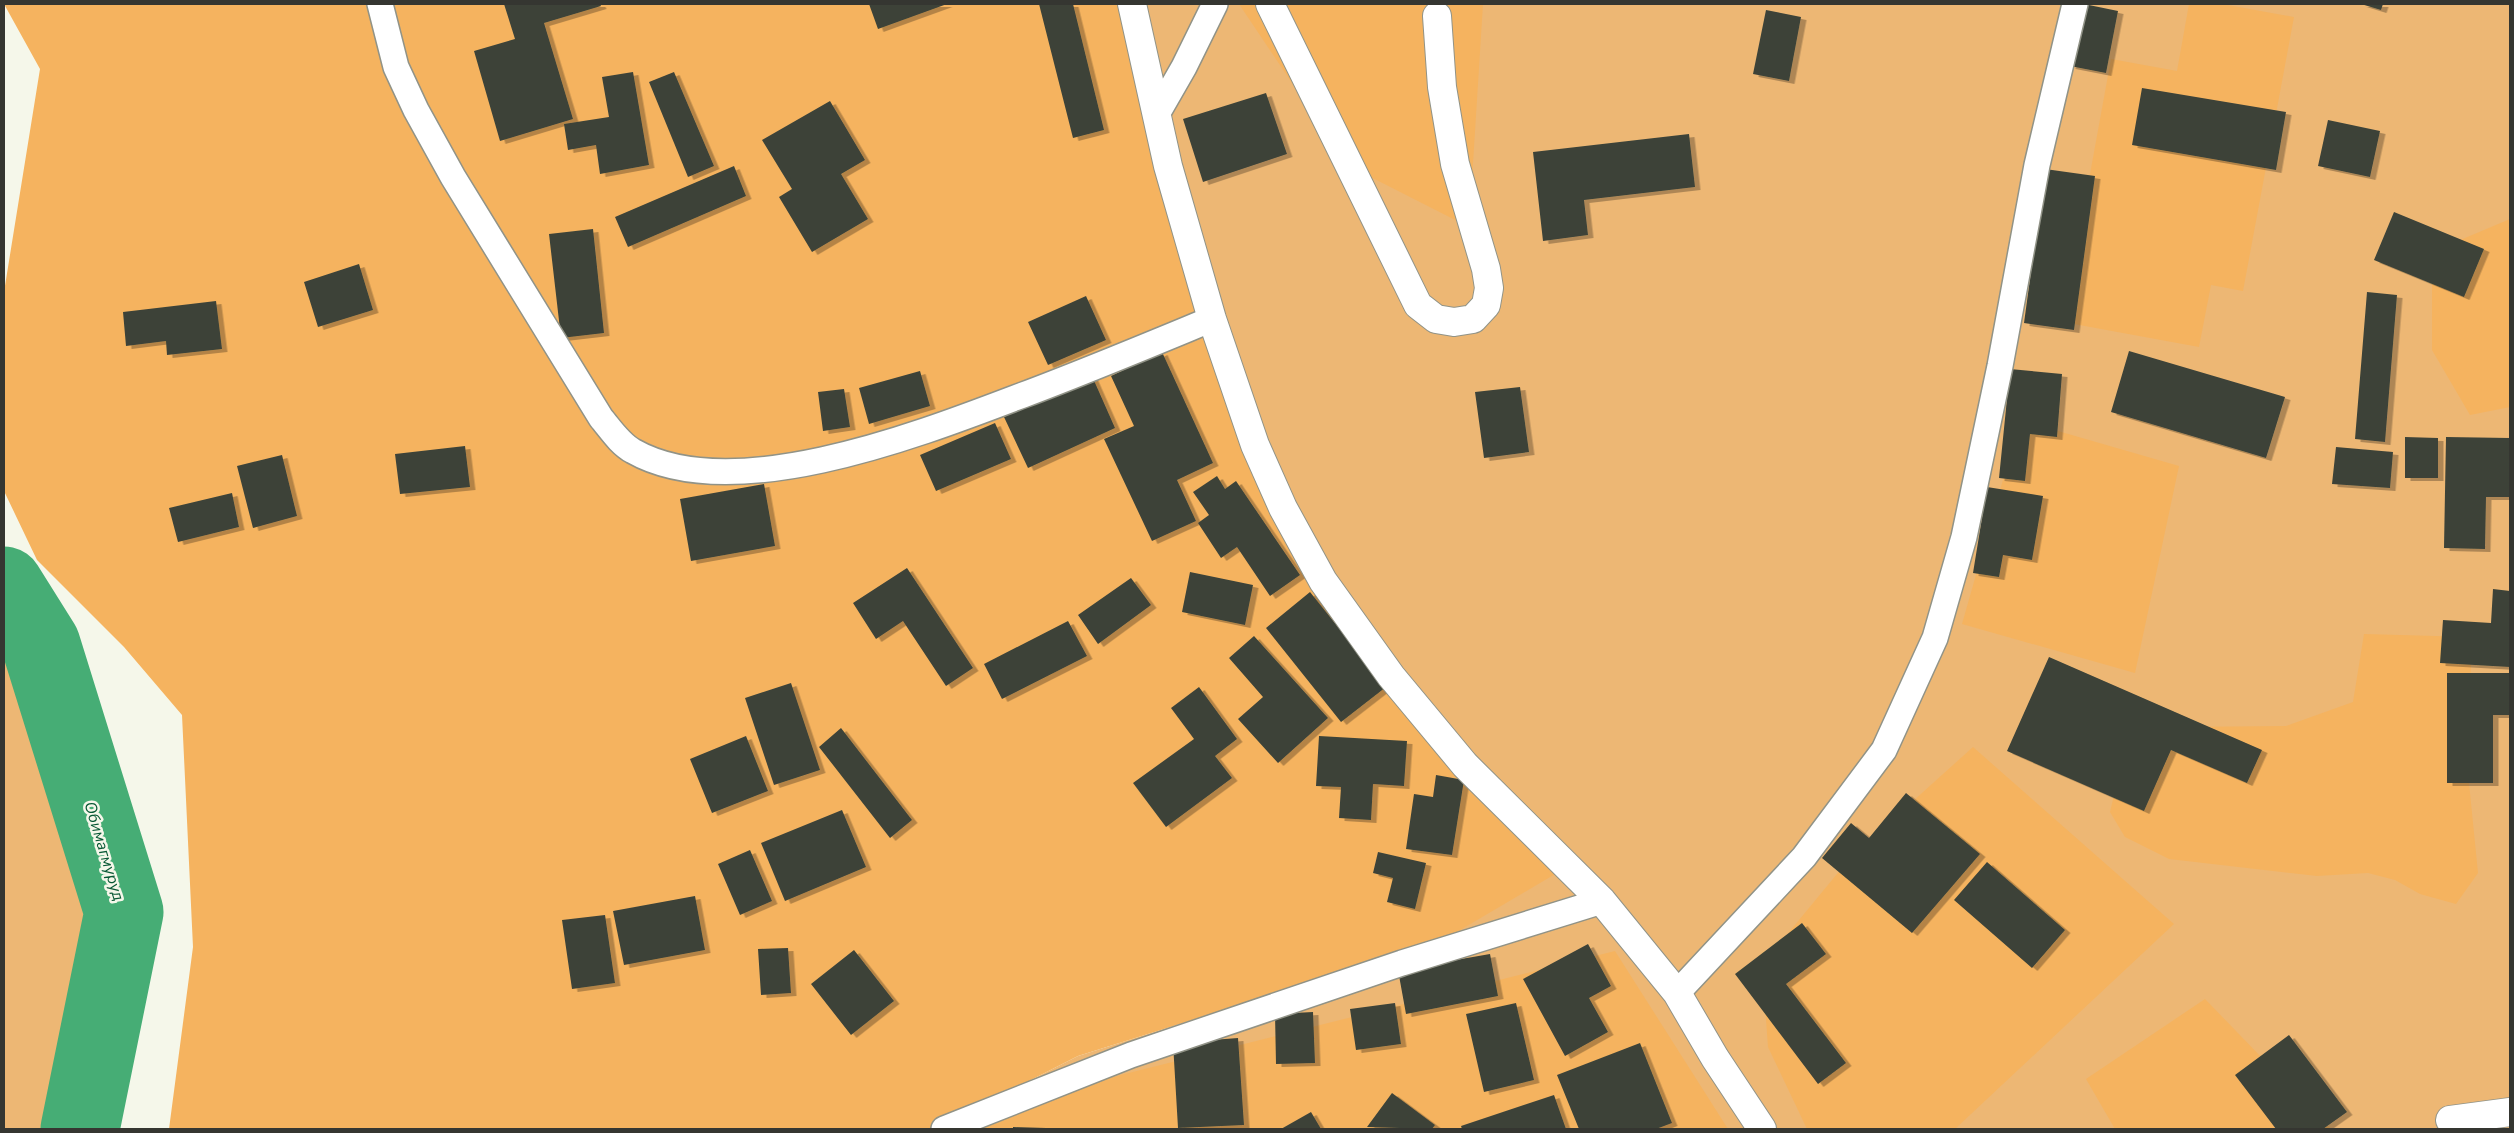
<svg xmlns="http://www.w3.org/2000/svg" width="2514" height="1133" font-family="'Nunito Sans',sans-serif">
  <defs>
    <filter id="shadow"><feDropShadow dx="5.5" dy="3" stdDeviation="0" flood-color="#0004"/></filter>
  </defs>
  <rect width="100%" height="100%" fill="#f5f7ea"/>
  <path fill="#edb774" d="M 1142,4 L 2510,4 L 2510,1129 L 934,1129 L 1078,1056 L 1221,1011 L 1457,765 L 1245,447 Z
    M 4,586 L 41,645 L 124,912 L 80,1129 L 4,1129 Z"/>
  <path fill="#f5b35f" d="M 4,4 L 1126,4 L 1165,174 L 1317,586 L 1562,870 L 1416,956 L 1221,1011 L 1078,1056 L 934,1129 L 169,1129 L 193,947 L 182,715 L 124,647 L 37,560 L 4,491 L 4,292 L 40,69 Z
    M 1239,4 L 1483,4 L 1469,227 L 1347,165 Z
    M 2189,4 L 2222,4 L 2294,17 L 2243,291 L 2211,285 L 2199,347 L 2063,322 L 2111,59 L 2177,71 Z
    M 2510,219 L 2510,407 L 2470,415 L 2432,350 L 2432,252 Z
    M 2020,420 L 2179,466 L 2135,673 L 1962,624 Z
    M 2364,634 L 2472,637 L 2467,763 L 2478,873 L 2456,904 L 2420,894 L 2395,880 L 2368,873 L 2317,876 L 2169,859 L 2125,837 L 2110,812 L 2125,749 L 2176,727 L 2286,726 L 2353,702 Z
    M 1973,747 L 2174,924 L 1955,1129 L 1807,1129 L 1768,1047 L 1762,965 L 1851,857 Z
    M 1615,951 L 1728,1129 L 963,1129 L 1081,1085 Z
    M 2205,999 L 2331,1129 L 2115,1129 L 2086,1079 Z"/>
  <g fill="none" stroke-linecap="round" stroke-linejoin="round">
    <path stroke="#46ad75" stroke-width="79" d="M 4,586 L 41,645 L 124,912 L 80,1129"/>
  </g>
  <path fill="#3c4339" filter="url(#shadow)" d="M 504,4 L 600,4 L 601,6 L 544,23 L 573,119 L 500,141 L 474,51 L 515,39 Z
    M 869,4 L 947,4 L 878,29 Z
    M 1039,4 L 1073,4 L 1104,130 L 1073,138 Z
    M 2084,4 L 2118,11 L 2106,73 L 2070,66 Z
    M 2361,4 L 2383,4 L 2381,10 Z
    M 1766,10 L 1801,17 L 1789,81 L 1753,74 Z
    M 633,72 L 649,165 L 600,174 L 596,145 L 568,150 L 564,124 L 609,117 L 602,77 Z
    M 674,72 L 714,166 L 688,177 L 649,82 Z
    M 2142,88 L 2286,112 L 2276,170 L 2132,145 Z
    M 1266,93 L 1287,154 L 1203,182 L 1183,119 Z
    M 830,101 L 865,160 L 841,174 L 868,219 L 812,252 L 779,197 L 792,189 L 762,140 Z
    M 2328,120 L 2380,131 L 2370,177 L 2318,166 Z
    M 1689,134 L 1695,187 L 1584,200 L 1588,235 L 1543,241 L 1533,152 Z
    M 734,166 L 746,196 L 628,247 L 615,217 Z
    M 2045,169 L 2095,176 L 2074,330 L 2024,323 Z
    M 2394,212 L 2484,249 L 2464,297 L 2374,260 Z
    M 593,229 L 604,333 L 561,338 L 549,234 Z
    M 359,264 L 373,310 L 318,327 L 304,282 Z
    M 2367,292 L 2397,295 L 2385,442 L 2355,439 Z
    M 1086,296 L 1106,340 L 1048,365 L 1028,322 Z
    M 216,301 L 222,349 L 167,355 L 166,341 L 126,346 L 123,312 Z
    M 2129,351 L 2285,397 L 2266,458 L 2111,412 Z
    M 1162,352 L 1213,463 L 1177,480 L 1196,521 L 1152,541 L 1104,439 L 1134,426 L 1111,376 Z
    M 2010,369 L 2062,374 L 2057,437 L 2030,434 L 2025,481 L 1999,478 Z
    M 920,371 L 930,406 L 869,424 L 859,388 Z
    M 1092,376 L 1115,428 L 1028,468 L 1004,417 Z
    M 1520,387 L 1529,452 L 1484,458 L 1475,392 Z
    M 844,389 L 850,427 L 823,431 L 818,392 Z
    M 995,423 L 1011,459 L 936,491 L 920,455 Z
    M 2405,437 L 2438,438 L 2438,478 L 2405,478 Z
    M 2446,437 L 2510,438 L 2510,497 L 2486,497 L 2485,549 L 2444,548 Z
    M 465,446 L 470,487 L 400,494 L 395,454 Z
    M 2336,447 L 2393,452 L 2390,488 L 2332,484 Z
    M 282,455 L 297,516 L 253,528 L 237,466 Z
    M 1217,476 L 1225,489 L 1236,481 L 1300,575 L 1270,596 L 1237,547 L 1221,558 L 1198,523 L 1209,515 L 1193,492 Z
    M 764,484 L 775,546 L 691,561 L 680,499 Z
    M 1987,487 L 2043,496 L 2032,560 L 2003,555 L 1999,577 L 1973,573 Z
    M 232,493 L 239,527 L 178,542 L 169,508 Z
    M 907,568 L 973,668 L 946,686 L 903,621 L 876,639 L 853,603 Z
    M 1190,572 L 1253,585 L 1245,625 L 1182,612 Z
    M 1131,578 L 1151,605 L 1098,644 L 1078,615 Z
    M 2493,589 L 2510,591 L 2510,667 L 2440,663 L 2443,620 L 2491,623 Z
    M 1310,592 L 1386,687 L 1341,722 L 1266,628 Z
    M 1068,621 L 1087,656 L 1002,699 L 984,664 Z
    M 1254,636 L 1328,718 L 1278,763 L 1238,719 L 1263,697 L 1229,658 Z
    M 2049,657 L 2262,750 L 2247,783 L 2171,750 L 2144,811 L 2007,751 Z
    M 2447,673 L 2510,673 L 2510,715 L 2493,715 L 2493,783 L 2447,783 Z
    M 791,683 L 820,770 L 774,785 L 745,698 Z
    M 1199,687 L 1237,739 L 1215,756 L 1232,778 L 1166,827 L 1133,783 L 1194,739 L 1171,708 Z
    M 841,728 L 912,820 L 890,838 L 819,747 Z
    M 746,736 L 768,791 L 712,813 L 690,759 Z
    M 1319,736 L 1407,741 L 1404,786 L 1373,784 L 1371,820 L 1339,818 L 1341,787 L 1316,786 Z
    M 1436,775 L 1464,780 L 1452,855 L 1406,849 L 1414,794 L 1433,797 Z
    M 1906,793 L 1980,854 L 1912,933 L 1822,858 L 1851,823 L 1869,838 Z
    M 842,810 L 866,867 L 785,901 L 761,843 Z
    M 750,850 L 772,901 L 740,915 L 718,864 Z
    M 1378,852 L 1426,863 L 1415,909 L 1387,902 L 1393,878 L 1373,873 Z
    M 1987,862 L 2065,930 L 2032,968 L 1954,900 Z
    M 695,896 L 705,950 L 624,965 L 613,911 Z
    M 605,915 L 615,983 L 572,989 L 562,920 Z
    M 1802,923 L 1826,954 L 1786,984 L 1846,1063 L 1818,1084 L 1735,974 Z
    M 1588,944 L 1611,986 L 1589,998 L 1608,1032 L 1565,1056 L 1523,979 Z
    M 788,948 L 791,993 L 761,995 L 758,949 Z
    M 854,950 L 894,1001 L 851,1035 L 811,984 Z
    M 1490,954 L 1498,996 L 1406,1014 L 1398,970 Z
    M 1395,1003 L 1401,1044 L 1356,1050 L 1350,1009 Z
    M 1516,1003 L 1534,1080 L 1484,1092 L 1466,1014 Z
    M 1313,1012 L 1315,1063 L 1276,1064 L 1275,1014 Z
    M 2289,1035 L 2347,1112 L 2323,1129 L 2276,1129 L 2235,1075 Z
    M 1238,1038 L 1244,1125 L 1178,1128 L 1173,1043 Z
    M 1640,1043 L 1672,1123 L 1656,1129 L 1579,1129 L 1557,1075 Z
    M 1392,1093 L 1435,1125 L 1432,1129 L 1367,1127 Z
    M 1554,1095 L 1566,1129 L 1462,1129 L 1461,1126 Z
    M 1311,1112 L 1321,1129 L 1281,1129 Z
    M 1013,1127 L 1046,1128 L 1046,1129 L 1013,1129 Z"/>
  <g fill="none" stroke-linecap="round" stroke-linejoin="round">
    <defs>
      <path id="lane" d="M 380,4 L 396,67 L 416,110 L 453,177 L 601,418 C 611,430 620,444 633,451 C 733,508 923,433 1023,395 C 1087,371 1149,345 1212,319
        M 1157,114 L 1184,67 L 1215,4
        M 1677,993 L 1804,857 L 1884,750 L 1935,638 L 1964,537 L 2000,366 L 2037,165 L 2075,4
        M 944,1129 L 1131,1055 L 1402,963 L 1602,901"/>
      <path id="street" d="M 1270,4 L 1418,305 L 1436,319 L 1454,322 L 1473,319 L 1486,305 L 1489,288 L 1486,269 L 1455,164 L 1442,87 L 1437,16
        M 2450,1120 L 2510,1112"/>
      <path id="secondary" d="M 1132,4 L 1168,166 L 1212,319 L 1255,445 L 1283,508 L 1323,581 L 1391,676 L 1465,765 L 1602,901 L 1677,993 L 1715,1058 L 1762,1129"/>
    </defs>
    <use href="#lane" stroke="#919387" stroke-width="28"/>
    <use href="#street" stroke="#919387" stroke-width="30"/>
    <use href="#secondary" stroke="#919387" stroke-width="30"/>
    <use href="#lane" stroke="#fff" stroke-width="25"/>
    <use href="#street" stroke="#fff" stroke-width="28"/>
    <use href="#secondary" stroke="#fff" stroke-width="28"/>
  </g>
  <g text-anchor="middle" stroke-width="5" stroke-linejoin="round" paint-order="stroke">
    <g font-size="16" font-style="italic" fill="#085834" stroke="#f5f7ea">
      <text transform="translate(105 851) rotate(73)" y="6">Обимагмуруд</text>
    </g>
  </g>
  <rect width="2514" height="1133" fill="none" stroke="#353631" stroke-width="10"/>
</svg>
